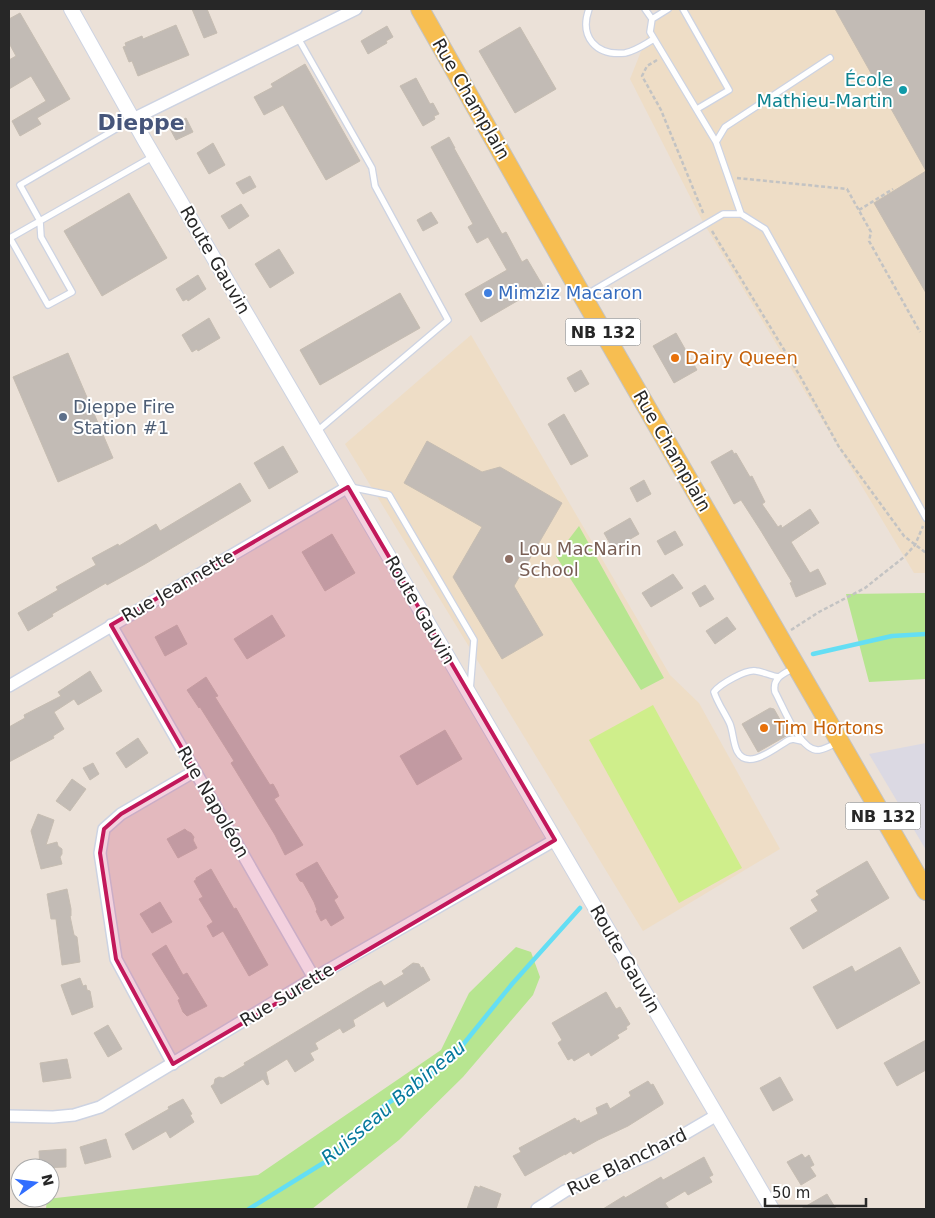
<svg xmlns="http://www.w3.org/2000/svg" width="935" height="1218" font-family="'DejaVu Sans',sans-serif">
  <rect width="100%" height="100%" fill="#ebe1d8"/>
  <path fill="#dbd9e3" d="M 926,743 L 926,850 L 869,754 Z"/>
  <path fill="#eeddc6" d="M 658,9 L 926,9 L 926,573 L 914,573 L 703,222 L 630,79 Z
    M 471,335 L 670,675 L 699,703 L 780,849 L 643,931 L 345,444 Z"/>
  <path fill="#b7e590" d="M 579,526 L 664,678 L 641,690 L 556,556 Z
    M 926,593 L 926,679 L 869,682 L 846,594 Z
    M 516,947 L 531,952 L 540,977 L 533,995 L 463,1077 L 399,1140 L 312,1209 L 46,1209 L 47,1199 L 258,1175 L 441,1050 L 469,993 Z"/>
  <path fill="#cfee8b" d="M 653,705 L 742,868 L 679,903 L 589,740 Z"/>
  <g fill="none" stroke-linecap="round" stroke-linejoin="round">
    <path stroke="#64def4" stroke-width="4.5" d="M 813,654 L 892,636 L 926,634
      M 249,1209 L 333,1157 L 385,1105 L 428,1077 L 457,1052 L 512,984 L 580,908"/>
  </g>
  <path fill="#c2bbb5" stroke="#c6bdb2" d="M 192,9 L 207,9 L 217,33 L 204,38 Z
    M 835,9 L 926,9 L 926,293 L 874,203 L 926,171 Z
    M 20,13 L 70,99 L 37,118 L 41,124 L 20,136 L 12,121 L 46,101 L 31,76 L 9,89 L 9,60 L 16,56 L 9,43 L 9,19 Z
    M 176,25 L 189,55 L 138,76 L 132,61 L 129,62 L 123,47 L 126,46 L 125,43 L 142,36 L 143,39 Z
    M 387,26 L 393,37 L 386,41 L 387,43 L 368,54 L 361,41 Z
    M 520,27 L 556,89 L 515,113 L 479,51 Z
    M 305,64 L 360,161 L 326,180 L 283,105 L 264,115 L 254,97 L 273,87 L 271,84 Z
    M 416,78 L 430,104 L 433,103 L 439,114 L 434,116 L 435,119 L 423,126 L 400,86 Z
    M 186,118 L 193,132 L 176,140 L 169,127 Z
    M 449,137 L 455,148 L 454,148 L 502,234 L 506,232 L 522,262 L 527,259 L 543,286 L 481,322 L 465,294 L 507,270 L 488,237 L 477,243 L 468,227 L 473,224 L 431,147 Z
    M 213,143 L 225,165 L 209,174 L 197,153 Z
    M 250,176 L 256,187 L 243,194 L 236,183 Z
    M 129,193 L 167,258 L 102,296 L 64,231 Z
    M 241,204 L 249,216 L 229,229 L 221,216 Z
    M 431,212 L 438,223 L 423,231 L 417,220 Z
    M 279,249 L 294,273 L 270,288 L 255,264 Z
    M 198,275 L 206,289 L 188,301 L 187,299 L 183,301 L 176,289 Z
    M 400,293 L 420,328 L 320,385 L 300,350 Z
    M 209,318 L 220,338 L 198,351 L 197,349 L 192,352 L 182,335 Z
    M 676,333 L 697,370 L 674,383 L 653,346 Z
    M 68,353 L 113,458 L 58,482 L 13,377 Z
    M 581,370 L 589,384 L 575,392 L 567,378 Z
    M 564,414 L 588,456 L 571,465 L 548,424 Z
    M 427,441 L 482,472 L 500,467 L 562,503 L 514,586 L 543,635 L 502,659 L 453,577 L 482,527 L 404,483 Z
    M 283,446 L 298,472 L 269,489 L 254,463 Z
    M 732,450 L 734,454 L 736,453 L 750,477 L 752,476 L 765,502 L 762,504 L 778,527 L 781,525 L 782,528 L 810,509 L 819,523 L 791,542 L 810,573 L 818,569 L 826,584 L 796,597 L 790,583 L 792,582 L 761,531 L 741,500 L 734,504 L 711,462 Z
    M 644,480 L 651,494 L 637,502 L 630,488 Z
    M 240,483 L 251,501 L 145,564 L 107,585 L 106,583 L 52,614 L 53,616 L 28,631 L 18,613 L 58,590 L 56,587 L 96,565 L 92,558 L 118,544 L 119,546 L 156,524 L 160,531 Z
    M 630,518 L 639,534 L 613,549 L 604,533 Z
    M 675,531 L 683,545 L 665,555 L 657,541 Z
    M 332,534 L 355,573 L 325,591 L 302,552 Z
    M 673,574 L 683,588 L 651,607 L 642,593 Z
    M 705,585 L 714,599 L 700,607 L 692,593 Z
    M 272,615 L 285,636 L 247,659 L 234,639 Z
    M 727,617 L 736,629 L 715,644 L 706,631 Z
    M 177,625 L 187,644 L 165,656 L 155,637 Z
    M 90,671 L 102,691 L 78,705 L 74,699 L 54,712 L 64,729 L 53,736 L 54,738 L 9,762 L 9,727 L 25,718 L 24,715 L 61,696 L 58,692 Z
    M 206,677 L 218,696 L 215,697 L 270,785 L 273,784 L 277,791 L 279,796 L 274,799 L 303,845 L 285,855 L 275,835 L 231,763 L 234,761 L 200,707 L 199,708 L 187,690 Z
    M 770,708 L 774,709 L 787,732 L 786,736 L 758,752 L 742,724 Z
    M 445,730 L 462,759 L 417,785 L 400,756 Z
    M 138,738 L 148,753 L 126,768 L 116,753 Z
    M 93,763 L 99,774 L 90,780 L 83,768 Z
    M 72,779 L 86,789 L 70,811 L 56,801 Z
    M 38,814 L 54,820 L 46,845 L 57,842 L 58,846 L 62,849 L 62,854 L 60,857 L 62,864 L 41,869 L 31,831 Z
    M 185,829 L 187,831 L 191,833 L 194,837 L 193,840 L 197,848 L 178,858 L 167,839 Z
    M 867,861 L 889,898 L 803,949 L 790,928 L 818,911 L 811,900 L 819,895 L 816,891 Z
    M 317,862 L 338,897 L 334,900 L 344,918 L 331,926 L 326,918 L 321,921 L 316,911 L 317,910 L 314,902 L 303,882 L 300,881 L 296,874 Z
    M 211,869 L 234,909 L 236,908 L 268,965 L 249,976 L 223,931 L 213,937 L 207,926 L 213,922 L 199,899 L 203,897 L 194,881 L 196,880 L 196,878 Z
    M 67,889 L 71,909 L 71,916 L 70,916 L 74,935 L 77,937 L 80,962 L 62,965 L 56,919 L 51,919 L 47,894 Z
    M 160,902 L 172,922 L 152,933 L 140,914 Z
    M 166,945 L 183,975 L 187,973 L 207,1006 L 187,1016 L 183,1012 L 178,1000 L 180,999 L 152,954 Z
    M 900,947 L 920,983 L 837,1029 L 813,987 L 852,966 L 855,972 Z
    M 413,963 L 419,964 L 421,968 L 423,967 L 430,980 L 387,1007 L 384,1001 L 353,1020 L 355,1026 L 343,1033 L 340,1028 L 315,1043 L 318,1049 L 310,1053 L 314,1060 L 295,1072 L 287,1059 L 266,1072 L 269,1084 L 267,1085 L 263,1079 L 221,1104 L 211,1086 L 214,1084 L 215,1079 L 219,1077 L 223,1078 L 245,1065 L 244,1063 L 251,1059 L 370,987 L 381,981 L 384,986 L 404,974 L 402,971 Z
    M 80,978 L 83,986 L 86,985 L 87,990 L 90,991 L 93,1007 L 72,1015 L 61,985 Z
    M 606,992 L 616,1009 L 620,1007 L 630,1024 L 626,1027 L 627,1029 L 617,1035 L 619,1038 L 591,1056 L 589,1052 L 574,1061 L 572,1058 L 568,1060 L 558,1043 L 562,1040 L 552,1023 Z
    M 108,1025 L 122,1049 L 108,1057 L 94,1033 Z
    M 926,1040 L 926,1070 L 897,1086 L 884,1063 Z
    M 67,1059 L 71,1078 L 43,1082 L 40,1063 Z
    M 780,1077 L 793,1100 L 773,1111 L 760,1088 Z
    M 648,1081 L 651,1085 L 653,1084 L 663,1102 L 663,1104 L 628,1126 L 598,1140 L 573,1154 L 571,1151 L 565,1155 L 565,1154 L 525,1176 L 513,1156 L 521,1152 L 519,1148 L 575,1118 L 577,1121 L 579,1120 L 580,1123 L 598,1114 L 596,1108 L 607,1103 L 610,1109 L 631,1096 L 629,1092 Z
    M 183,1099 L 192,1114 L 190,1115 L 194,1122 L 170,1138 L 166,1131 L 133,1150 L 125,1134 L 169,1109 L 168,1107 Z
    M 106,1139 L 111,1157 L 85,1164 L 80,1147 Z
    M 66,1149 L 66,1167 L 40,1168 L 39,1151 Z
    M 802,1154 L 805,1158 L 809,1155 L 814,1165 L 810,1167 L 816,1176 L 801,1185 L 787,1162 Z
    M 704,1157 L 713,1175 L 709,1177 L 712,1182 L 688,1195 L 685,1191 L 665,1203 L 669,1209 L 603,1209 L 624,1196 L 625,1198 L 661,1177 L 663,1180 Z
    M 475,1186 L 480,1188 L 480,1186 L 501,1194 L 496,1209 L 467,1209 Z
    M 827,1194 L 836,1209 L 801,1209 Z"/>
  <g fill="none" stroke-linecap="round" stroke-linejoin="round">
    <defs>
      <path id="service" d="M 589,9 C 579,37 596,56 625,53 C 636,51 645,44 654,39
        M 645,9 L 652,19
        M 668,9 L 652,19 L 650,32 L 716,142 L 741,214
        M 683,9 L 729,90 L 697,109
        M 298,38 L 372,168 L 375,186 L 448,320 L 316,432
        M 133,119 L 20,185 L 40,221 L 41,237 L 72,292 L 48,305 L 10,238 L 154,156
        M 716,142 L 725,127 L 830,58
        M 584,296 L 723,214 L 741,214 L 765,229 L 926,518
        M 350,487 L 389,495 L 474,640 L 470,690
        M 794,668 C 783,674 772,678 775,692 C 783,706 800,752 819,750 C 826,749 832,745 838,742
        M 779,677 C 771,676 764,672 756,671 C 746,669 720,684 714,692 C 718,704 725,713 730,724 C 733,732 733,742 737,751 C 748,772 776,747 789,740 L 793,739 L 802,741"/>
      <path id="minor" d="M 133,119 L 356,9
        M 111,625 L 314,978
        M 9,686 L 348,487
        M 173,1064 L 116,959 L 100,853 L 104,829 L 121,814 L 195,771
        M 9,1116 L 53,1117 L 74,1115 L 100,1107 L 314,978 L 555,840
        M 537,1209 L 565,1191 L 652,1153 L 717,1115"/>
      <path id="tertiary" d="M 71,9 L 145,141 L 772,1209"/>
      <path id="primary" d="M 420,9 L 583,297 L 926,891"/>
    </defs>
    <use href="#service" stroke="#cdd3e2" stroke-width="8"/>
    <use href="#minor" stroke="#cdd3e2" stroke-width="14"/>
    <use href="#tertiary" stroke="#cdd3e2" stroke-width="16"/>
    <use href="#primary" stroke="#c3c3c3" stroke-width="20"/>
    <path stroke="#c3c3c3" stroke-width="2.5" stroke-dasharray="4 2.5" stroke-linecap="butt" d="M 657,60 L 647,66 L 642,76 L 661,110 L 704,215
      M 737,178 L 847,189 L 871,232 L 869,241 L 920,332
      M 859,210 L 893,189
      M 712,231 L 800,376 L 839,447 L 904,536 L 926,553
      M 791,630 L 819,612 L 865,588 L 904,557 L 915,545 L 923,526"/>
    <use href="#service" stroke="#fff" stroke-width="5.5"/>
    <use href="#minor" stroke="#fff" stroke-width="11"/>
    <use href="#tertiary" stroke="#fff" stroke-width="14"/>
    <use href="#primary" stroke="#f7be51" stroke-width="18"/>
  </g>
  <path fill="#c2185b" fill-opacity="0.2" stroke="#c2185b" stroke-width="4" stroke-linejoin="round" d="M 348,487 L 555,840 L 173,1064 L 116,959 L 100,853 L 104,829 L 121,814 L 195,771 L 111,625 Z"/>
  <circle fill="#0f9aa8" stroke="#fff" stroke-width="2" cx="903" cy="90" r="5"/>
  <circle fill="#3f7fe0" stroke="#fff" stroke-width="2" cx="488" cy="293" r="5"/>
  <g fill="#e8710a" stroke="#fff" stroke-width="2">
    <circle cx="675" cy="358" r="5"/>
    <circle cx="764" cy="728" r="5"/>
  </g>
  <circle fill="#5c6f8a" stroke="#fff" stroke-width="2" cx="63" cy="417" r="5"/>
  <circle fill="#8d6e63" stroke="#fff" stroke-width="2" cx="509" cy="559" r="5"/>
  <g text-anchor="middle" stroke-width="4" stroke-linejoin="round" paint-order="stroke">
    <g fill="#fff" stroke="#686868" stroke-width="1">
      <rect x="565.5" y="318.5" width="75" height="27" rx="4"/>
      <rect x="845.5" y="802.5" width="75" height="27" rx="4"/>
    </g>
    <g font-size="16" font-weight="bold" fill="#272727">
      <text x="603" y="338">NB 132</text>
      <text x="883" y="822">NB 132</text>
    </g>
    <g font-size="18" fill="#0d838f" stroke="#fff" text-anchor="end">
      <text x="893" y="86">École<tspan x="893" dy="21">Mathieu-Martin</tspan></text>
    </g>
    <g font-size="18" fill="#272727" stroke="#fff">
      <text transform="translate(471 99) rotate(60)" y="6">Rue Champlain</text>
      <text transform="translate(215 260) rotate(60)" y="6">Route Gauvin</text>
      <text transform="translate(672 451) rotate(60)" y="6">Rue Champlain</text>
      <text transform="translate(178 586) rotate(-30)" y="6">Rue Jeannette</text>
      <text transform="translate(420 610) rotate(60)" y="6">Route Gauvin</text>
      <text transform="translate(213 802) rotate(60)" y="6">Rue Napoléon</text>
      <text transform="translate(625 959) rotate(60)" y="6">Route Gauvin</text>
      <text transform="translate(287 995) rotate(-31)" y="6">Rue Surette</text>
      <text transform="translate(627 1162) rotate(-26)" y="6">Rue Blanchard</text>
    </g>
    <g font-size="18" fill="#366cbe" stroke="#fff" text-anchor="start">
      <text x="498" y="299">Mimziz Macaron</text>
    </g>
    <g font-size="18" fill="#c56008" stroke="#fff" text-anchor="start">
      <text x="685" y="364">Dairy Queen</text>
      <text x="774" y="734">Tim Hortons</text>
    </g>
    <g font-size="18" fill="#4e5e75" stroke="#fff" text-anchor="start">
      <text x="73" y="413">Dieppe Fire<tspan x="73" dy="21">Station #1</tspan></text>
    </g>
    <g font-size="18" fill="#785e54" stroke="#fff" text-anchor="start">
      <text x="519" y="555">Lou MacNarin<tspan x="519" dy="21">School</tspan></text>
    </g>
    <g font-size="19" font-style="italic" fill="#06799d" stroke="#fff">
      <text transform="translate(393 1102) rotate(-40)" y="7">Ruisseau Babineau</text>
    </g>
    <g font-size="22" font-weight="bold" fill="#46557a" stroke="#fff">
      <text x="141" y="130">Dieppe</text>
    </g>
  </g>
  <rect width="935" height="1218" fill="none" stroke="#272727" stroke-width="20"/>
  <g transform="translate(35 1183) rotate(76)"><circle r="24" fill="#ffffff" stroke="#a9a9a9"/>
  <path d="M0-4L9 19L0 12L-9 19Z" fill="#316eff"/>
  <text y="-8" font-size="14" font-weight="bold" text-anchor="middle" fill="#272727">N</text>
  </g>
  <path d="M765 1198v8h101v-8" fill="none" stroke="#272727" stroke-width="2.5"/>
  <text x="772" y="1198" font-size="15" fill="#272727" stroke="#ffffff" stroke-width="4" paint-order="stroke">50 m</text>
</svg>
